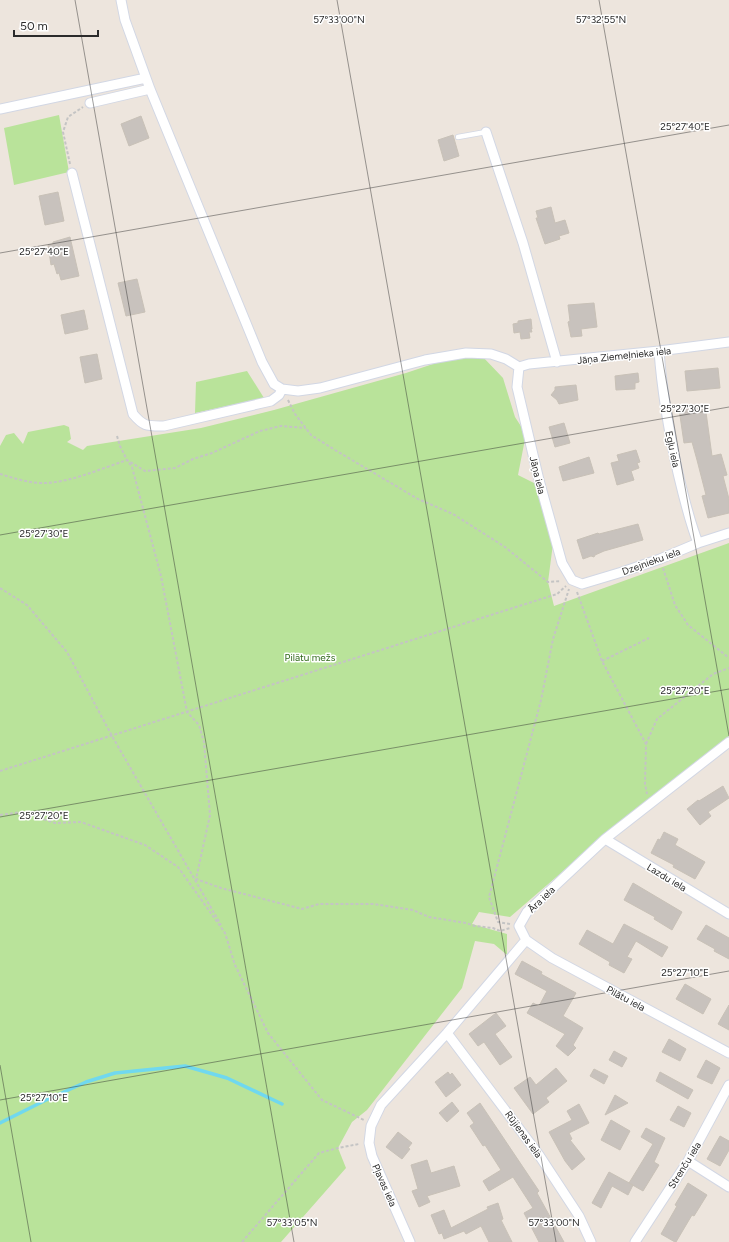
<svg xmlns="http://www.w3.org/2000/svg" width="729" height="1242" font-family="Figtree,sans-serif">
  <rect width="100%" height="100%" fill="#ede5dd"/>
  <path fill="#b9e39a" d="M 59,115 L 69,172 L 14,185 L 4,128 Z
    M 482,356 L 503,378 L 515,417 L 526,434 L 518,475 L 538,485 L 554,536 L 548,582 L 554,606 L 729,543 L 729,736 L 605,835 L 510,917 L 479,912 L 472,924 L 507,934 L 507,955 L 494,944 L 475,941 L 462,988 L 367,1110 L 352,1122 L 338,1148 L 346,1168 L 281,1242 L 0,1242 L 0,446 L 6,435 L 14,433 L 23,444 L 28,432 L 64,425 L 69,427 L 71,439 L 67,442 L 83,450 L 87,446 L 201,428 L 274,410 L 406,373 L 442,361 Z
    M 247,371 L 264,398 L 195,413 L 196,382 Z"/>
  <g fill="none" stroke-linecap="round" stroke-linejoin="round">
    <path stroke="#70d8ef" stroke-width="3.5" d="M 0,1123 L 44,1101 L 86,1082 L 115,1073 L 185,1066 L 227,1078 L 282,1104"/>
  </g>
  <path fill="#c8c2bd" stroke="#c8c1b7" d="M 141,116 L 149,138 L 129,146 L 121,124 Z
    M 453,135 L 459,156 L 444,161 L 438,140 Z
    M 58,192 L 64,221 L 45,225 L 39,196 Z
    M 551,207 L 555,223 L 565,220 L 569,233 L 559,236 L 560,239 L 545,244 L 536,218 L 538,218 L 536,211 Z
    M 70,237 L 79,276 L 61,280 L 59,273 L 57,274 L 54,264 L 51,265 L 48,245 L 53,244 L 53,242 Z
    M 137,279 L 145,312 L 126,316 L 118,283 Z
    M 594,303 L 597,327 L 581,329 L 582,336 L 571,337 L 568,322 L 570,321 L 568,305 Z
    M 84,310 L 88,329 L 65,334 L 61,315 Z
    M 531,319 L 532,329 L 531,329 L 532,332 L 529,332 L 530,338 L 521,339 L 520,332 L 514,333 L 513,324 L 518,323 L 518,321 Z
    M 97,354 L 102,379 L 85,383 L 80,357 Z
    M 718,368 L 720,388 L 687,391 L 685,371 Z
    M 638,373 L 639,382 L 635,383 L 635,389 L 616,390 L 615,376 Z
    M 576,385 L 578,400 L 559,404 L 557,400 L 551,395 L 555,390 L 555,387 Z
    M 705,405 L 712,456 L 721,454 L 727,475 L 723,476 L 729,499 L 729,513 L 708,518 L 702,496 L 706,495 L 697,460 L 692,442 L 684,443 L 679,409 Z
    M 564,423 L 570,443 L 555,447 L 549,427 Z
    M 636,450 L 640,462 L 637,463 L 639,468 L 631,471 L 634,480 L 617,485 L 611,463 L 619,461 L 617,455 Z
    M 589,457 L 594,473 L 563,481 L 559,467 Z
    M 638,524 L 643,540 L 604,551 L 595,555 L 594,557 L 591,556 L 583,559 L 577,540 L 598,533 L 599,534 Z
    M 723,786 L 729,798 L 708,812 L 711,816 L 700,825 L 687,809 L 698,800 L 699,801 Z
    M 664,832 L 678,839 L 675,845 L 705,862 L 695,879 L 673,867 L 674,865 L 651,853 L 658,839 L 660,840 Z
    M 633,883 L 682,912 L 672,930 L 654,919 L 655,917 L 624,900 Z
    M 624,924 L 668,947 L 662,957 L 636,941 L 627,957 L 632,959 L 624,973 L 609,965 L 610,962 L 579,944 L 587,930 L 613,944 Z
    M 706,925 L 729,938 L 729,959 L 714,951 L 715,949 L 697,939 Z
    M 522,961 L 542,972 L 541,974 L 576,993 L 563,1016 L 583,1028 L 573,1045 L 576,1048 L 568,1056 L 556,1046 L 565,1034 L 527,1013 L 533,1003 L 539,1006 L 547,991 L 515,974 Z
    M 685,984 L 711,999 L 703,1014 L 676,999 Z
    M 729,1005 L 729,1030 L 718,1024 Z
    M 496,1013 L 506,1026 L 495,1034 L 512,1057 L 500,1065 L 484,1042 L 478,1046 L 469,1034 Z
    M 669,1039 L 686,1049 L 680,1061 L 662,1052 Z
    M 614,1051 L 627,1058 L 622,1067 L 609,1060 Z
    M 706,1060 L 720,1068 L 712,1084 L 697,1077 Z
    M 556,1068 L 567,1081 L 546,1098 L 549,1102 L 533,1114 L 514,1088 L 530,1077 L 536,1085 Z
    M 594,1069 L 608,1076 L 604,1084 L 590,1076 Z
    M 448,1072 L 450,1075 L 452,1073 L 461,1085 L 446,1097 L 435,1082 Z
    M 660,1072 L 693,1090 L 688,1099 L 656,1081 Z
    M 615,1095 L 628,1103 L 605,1115 Z
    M 452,1102 L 459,1111 L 447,1122 L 439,1113 Z
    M 480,1103 L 539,1191 L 537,1193 L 564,1242 L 539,1242 L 524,1213 L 533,1208 L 513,1177 L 489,1191 L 483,1181 L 501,1170 L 485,1145 L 483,1146 L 470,1126 L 474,1123 L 467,1113 Z
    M 579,1104 L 589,1123 L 569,1133 L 572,1139 L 570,1140 L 585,1159 L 572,1170 L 565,1161 L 549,1132 L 572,1120 L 567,1111 Z
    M 678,1106 L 691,1113 L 684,1127 L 670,1120 Z
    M 611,1120 L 630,1131 L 620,1150 L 601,1140 Z
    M 646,1128 L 665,1138 L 654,1162 L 659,1165 L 643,1191 L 629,1183 L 653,1144 L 641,1137 Z
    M 398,1132 L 412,1143 L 408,1148 L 410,1149 L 402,1159 L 386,1147 Z
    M 720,1136 L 729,1141 L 729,1150 L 720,1166 L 707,1159 Z
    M 427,1160 L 431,1173 L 454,1166 L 460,1186 L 427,1196 L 430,1202 L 419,1207 L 412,1191 L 418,1189 L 411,1165 Z
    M 609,1172 L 633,1185 L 628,1195 L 612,1186 L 601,1208 L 592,1203 Z
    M 688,1183 L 707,1195 L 694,1216 L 692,1215 L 676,1242 L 675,1242 L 661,1234 L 677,1206 L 675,1205 Z
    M 498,1203 L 503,1219 L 501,1220 L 512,1242 L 489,1242 L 481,1226 L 466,1234 L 464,1231 L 444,1239 L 442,1233 L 439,1234 L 431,1215 L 444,1210 L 451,1228 L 488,1209 L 487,1207 Z"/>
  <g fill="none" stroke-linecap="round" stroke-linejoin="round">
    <defs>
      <path id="service" d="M 458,137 L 486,132"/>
      <path id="minor" d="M 121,0 L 125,20 L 150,89 L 262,362 L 274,384 L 282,389 L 298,391 L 320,388 L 425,360 L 466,353 L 491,354 L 506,359 L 519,367
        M 90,103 L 150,89
        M 0,109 L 146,78
        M 486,132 L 523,243 L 557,362
        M 72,173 L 133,414 C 144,427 147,426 164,426 L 271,401 L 279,395 L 282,389
        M 659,351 C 662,392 669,432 678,473 C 684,498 689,520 698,543
        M 519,367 L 517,387 L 539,480 L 562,563 L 572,580 L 582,584 L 622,572 L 660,559 L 698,543 L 729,533
        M 519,367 L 529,364 L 659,351 L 729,342
        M 605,839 L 729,914
        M 526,940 L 552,958 L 729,1053
        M 447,1033 L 539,1155 L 579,1216 L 591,1242
        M 688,1161 L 729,1187
        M 410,1242 L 372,1156 L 369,1143 L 371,1126 L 381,1105 L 447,1033 L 526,940 L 519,926 L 527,912 L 605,839 L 729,742
        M 635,1242 L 688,1161 L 729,1085"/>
    </defs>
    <use href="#service" stroke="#d2d7e4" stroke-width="6"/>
    <use href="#minor" stroke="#d2d7e4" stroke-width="11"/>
    <path stroke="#c4c4c4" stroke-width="2" stroke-dasharray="3 2" stroke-linecap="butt" d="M 70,164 L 63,132 L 68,117 L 83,107
      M 288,400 L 295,414 L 311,435 L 335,450 L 418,499 L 453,514 L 505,547 L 548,582 L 561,581
      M 117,436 L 120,446 L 127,460 L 145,471 L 175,468 L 193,459 L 212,453 L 260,431 L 281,426 L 306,428
      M 0,474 C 13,478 32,484 46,483 C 71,482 103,468 127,460 L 132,467 L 161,576 L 187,712 L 199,725 L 204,742 L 210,815 L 196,879 L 221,888 L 302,909 L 319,904 L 373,904 L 413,910 L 429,917 L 466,923 L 475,926 L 493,928 L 500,931 L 510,928
      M 663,568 L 675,605 L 688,625 L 729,658
      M 0,588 L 27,605 L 67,652 L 112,736 L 221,925
      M 577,592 L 602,661 L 646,744 L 645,784 L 647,794
      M 602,661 L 649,638
      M 646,744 L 657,719 L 713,674 L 729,668
      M 0,771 L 557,594 L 566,586
      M 0,815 L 22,812 L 55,823 L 81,822 L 145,845 L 178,867 L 225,933 L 235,965 L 268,1033 L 322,1100 L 364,1120
      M 510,924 L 498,922 L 489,897 L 541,700 L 553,639 L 569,589
      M 242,1242 L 319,1153 L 338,1148 L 359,1144"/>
    <use href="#service" stroke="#fff" stroke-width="4.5"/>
    <use href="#minor" stroke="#fff" stroke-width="9"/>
  </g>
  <path fill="none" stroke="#2b2b2b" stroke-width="1" stroke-opacity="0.45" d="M 75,0 L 294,1242M 337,0 L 556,1242M 599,0 L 729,736M 0,253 L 729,125M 0,535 L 729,407M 0,817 L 729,689M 0,1065 L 31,1242M 0,1100 L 729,971"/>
  <g text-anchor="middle" stroke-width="3" stroke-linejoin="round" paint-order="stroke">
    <g font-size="10" fill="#2b2b2b" stroke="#fff">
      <text transform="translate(624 355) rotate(-6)" y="4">Jāņa Ziemeļnieka iela</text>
      <text transform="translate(673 449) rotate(78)" y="4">Egļu iela</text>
      <text transform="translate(538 475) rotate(76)" y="4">Jāņa iela</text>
      <text transform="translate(651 561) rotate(-20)" y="4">Dzejnieku iela</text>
      <text transform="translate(667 877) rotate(31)" y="4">Lazdu iela</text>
      <text transform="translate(541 899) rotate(-44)" y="4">Āra iela</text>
      <text transform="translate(626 998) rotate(28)" y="4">Pilātu iela</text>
      <text transform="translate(524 1134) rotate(54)" y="4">Rūjienas iela</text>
      <text transform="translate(684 1165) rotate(-58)" y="4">Strenču iela</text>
      <text transform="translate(385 1185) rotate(66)" y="4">Pļavas iela</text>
    </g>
    <g font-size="10" fill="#31691a" stroke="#fff">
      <text x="310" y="661">Pilātu mežs</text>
    </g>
  </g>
  <g font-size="10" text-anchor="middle" fill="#2b2b2b" stroke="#fff" stroke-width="3" stroke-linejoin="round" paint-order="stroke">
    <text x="339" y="23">57°33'00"N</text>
    <text x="601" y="23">57°32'55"N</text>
    <text x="685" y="130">25°27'40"E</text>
    <text x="44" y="255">25°27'40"E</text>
    <text x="685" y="412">25°27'30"E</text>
    <text x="44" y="537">25°27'30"E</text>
    <text x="685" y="694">25°27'20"E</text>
    <text x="44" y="819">25°27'20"E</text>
    <text x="685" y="976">25°27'10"E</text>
    <text x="44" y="1101">25°27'10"E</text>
    <text x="292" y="1226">57°33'05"N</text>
    <text x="554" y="1226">57°33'00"N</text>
  </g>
  <path d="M14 30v6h84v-6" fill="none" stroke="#2b2b2b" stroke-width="2"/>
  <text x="20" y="30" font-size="12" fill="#2b2b2b" stroke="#ffffff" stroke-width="3" paint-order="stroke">50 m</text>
</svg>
